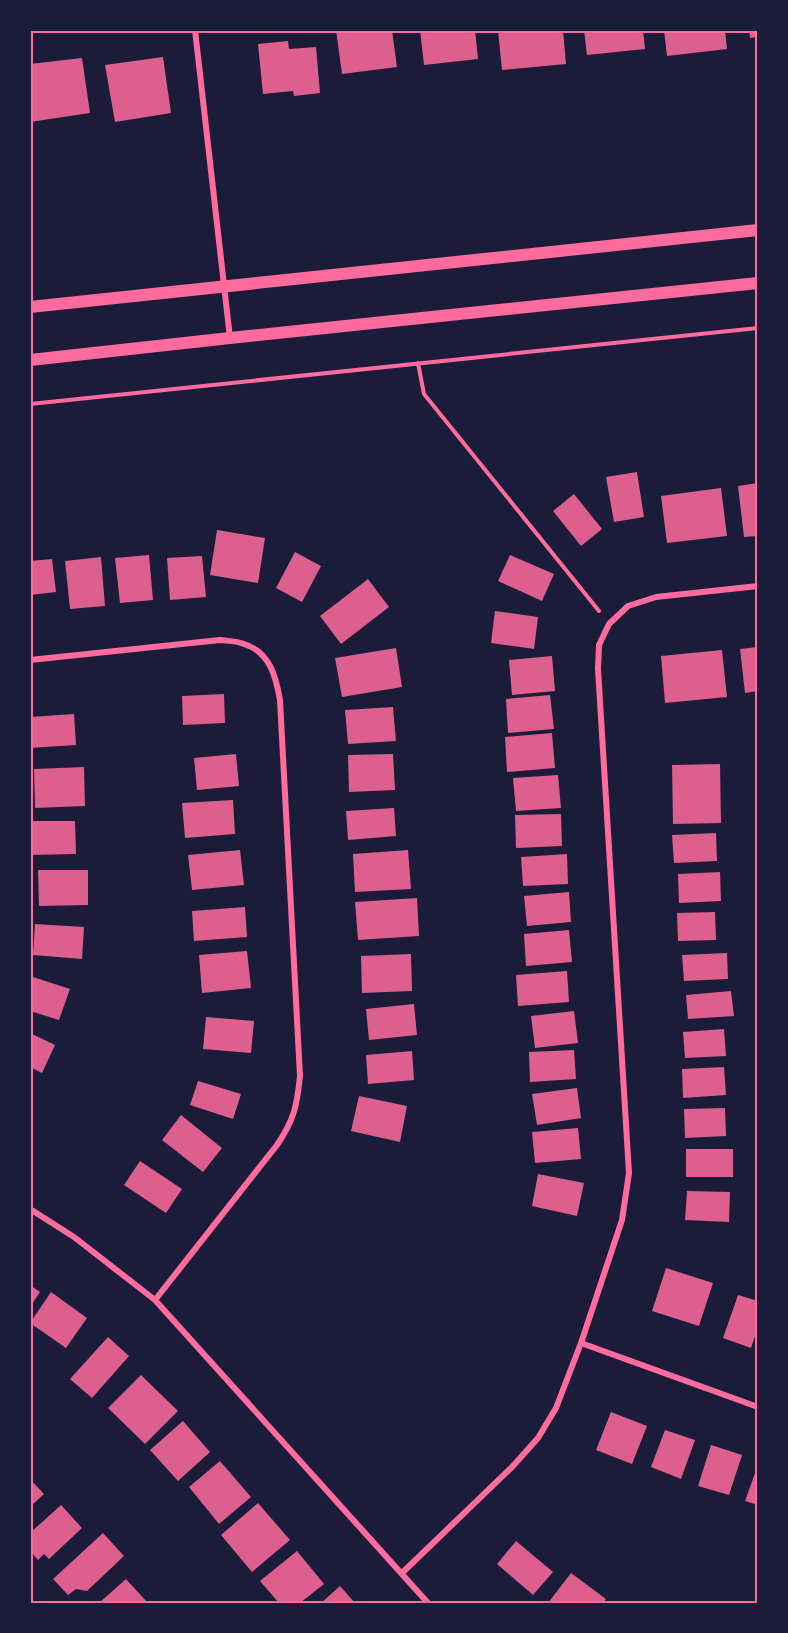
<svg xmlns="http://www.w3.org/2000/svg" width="788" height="1633" font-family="'Source Sans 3',sans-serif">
  <rect width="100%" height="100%" fill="#1b1b3a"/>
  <path fill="#dd5f8e" d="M 336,30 L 392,30 L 397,67 L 342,74 Z
    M 420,30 L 475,30 L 478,59 L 424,65 Z
    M 498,30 L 563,30 L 566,64 L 502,70 Z
    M 584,30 L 643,30 L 645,49 L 587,55 Z
    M 664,30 L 725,30 L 727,49 L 667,56 Z
    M 749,30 L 758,30 L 758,37 L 750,38 Z
    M 288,41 L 289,49 L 316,47 L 320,93 L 294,96 L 293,91 L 263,94 L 258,44 Z
    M 163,57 L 171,113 L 115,122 L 105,65 Z
    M 82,58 L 90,113 L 30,122 L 30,64 Z
    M 637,472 L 644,517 L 614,522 L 606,477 Z
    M 758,483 L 758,536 L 744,537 L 738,486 Z
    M 721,488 L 727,536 L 667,543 L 661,496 Z
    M 574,494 L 602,529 L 581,546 L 553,511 Z
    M 217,530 L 265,538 L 258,583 L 210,575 Z
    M 295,552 L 321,566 L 302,602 L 276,588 Z
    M 149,555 L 153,600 L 120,603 L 115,558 Z
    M 510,555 L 554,574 L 542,601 L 498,581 Z
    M 202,556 L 206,597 L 170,600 L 167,558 Z
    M 101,557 L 105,606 L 70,609 L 65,561 Z
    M 52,559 L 56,592 L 30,595 L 30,561 Z
    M 368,579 L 389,607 L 341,644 L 320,616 Z
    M 495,611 L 538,617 L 534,649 L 491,643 Z
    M 758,647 L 758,691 L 745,693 L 740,649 Z
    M 396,648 L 402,687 L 342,697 L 335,658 Z
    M 722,650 L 727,697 L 665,703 L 661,656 Z
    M 552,656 L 555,691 L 512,695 L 509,660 Z
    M 224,694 L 225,723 L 183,725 L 182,696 Z
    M 550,695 L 554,729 L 508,733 L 506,699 Z
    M 393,707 L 396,741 L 348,744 L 345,710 Z
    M 74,714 L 76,745 L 30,748 L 30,717 Z
    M 552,733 L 555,768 L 507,772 L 505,737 Z
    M 236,754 L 239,786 L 197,790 L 194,758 Z
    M 393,754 L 395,790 L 349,792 L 348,755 Z
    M 720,764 L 721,823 L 673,824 L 672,765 Z
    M 84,767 L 85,806 L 35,808 L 34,769 Z
    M 558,775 L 561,808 L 516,811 L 513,778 Z
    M 233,800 L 235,834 L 185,838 L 182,803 Z
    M 394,808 L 396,836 L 348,840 L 346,811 Z
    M 561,814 L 562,846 L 516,848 L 515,815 Z
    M 30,821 L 75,821 L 76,854 L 30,855 Z
    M 716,833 L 717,861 L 674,863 L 672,835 Z
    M 240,850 L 244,885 L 192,890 L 188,855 Z
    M 408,850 L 411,889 L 355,892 L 353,854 Z
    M 567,854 L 568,884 L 523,886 L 521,857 Z
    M 38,870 L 88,870 L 88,905 L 39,906 Z
    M 720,872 L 721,901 L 679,903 L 678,874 Z
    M 569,892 L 571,922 L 527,926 L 524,896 Z
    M 417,898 L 419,936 L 358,940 L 355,902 Z
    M 245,907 L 247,937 L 194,941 L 192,911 Z
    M 715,912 L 716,940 L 678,941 L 677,913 Z
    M 35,924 L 84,927 L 82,959 L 33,955 Z
    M 569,930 L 572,962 L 526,966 L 524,934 Z
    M 247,951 L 251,988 L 202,993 L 199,955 Z
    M 727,953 L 728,979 L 684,981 L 682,955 Z
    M 411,954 L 412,991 L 362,993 L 361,956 Z
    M 567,971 L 569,1002 L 518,1006 L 516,975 Z
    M 30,976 L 70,989 L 59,1020 L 30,1011 Z
    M 731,991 L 734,1016 L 688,1019 L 686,995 Z
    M 414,1004 L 417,1035 L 369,1040 L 366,1009 Z
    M 574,1011 L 578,1043 L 535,1048 L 531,1016 Z
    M 206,1017 L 254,1021 L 251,1053 L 203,1049 Z
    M 724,1029 L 726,1056 L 685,1058 L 683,1032 Z
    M 30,1033 L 55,1045 L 42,1073 L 30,1067 Z
    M 574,1050 L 576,1079 L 530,1082 L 529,1052 Z
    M 412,1051 L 414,1080 L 368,1084 L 366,1055 Z
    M 724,1067 L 726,1095 L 683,1098 L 682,1069 Z
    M 198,1081 L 241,1094 L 233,1119 L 190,1105 Z
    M 577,1088 L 581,1118 L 537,1125 L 532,1094 Z
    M 359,1096 L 407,1106 L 400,1142 L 351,1131 Z
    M 725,1108 L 726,1136 L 685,1138 L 684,1109 Z
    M 181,1115 L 222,1148 L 203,1172 L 162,1140 Z
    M 578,1128 L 581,1159 L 535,1163 L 532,1132 Z
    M 686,1149 L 733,1149 L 733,1177 L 686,1177 Z
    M 140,1161 L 182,1189 L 166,1213 L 124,1185 Z
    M 538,1174 L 584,1183 L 577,1216 L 532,1206 Z
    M 687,1191 L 730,1192 L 729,1222 L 685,1220 Z
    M 666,1268 L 713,1283 L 699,1326 L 652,1311 Z
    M 30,1285 L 40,1292 L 30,1307 Z
    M 51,1292 L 87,1318 L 66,1348 L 30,1323 Z
    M 738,1295 L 758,1301 L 758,1327 L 751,1348 L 723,1338 Z
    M 108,1337 L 129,1356 L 92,1398 L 70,1379 Z
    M 141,1375 L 178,1411 L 145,1444 L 108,1408 Z
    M 611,1412 L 647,1426 L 632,1464 L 596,1450 Z
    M 183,1421 L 210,1452 L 178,1481 L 150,1450 Z
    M 665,1430 L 695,1440 L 681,1479 L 651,1467 Z
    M 711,1445 L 742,1455 L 729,1495 L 698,1486 Z
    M 220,1461 L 251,1497 L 219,1524 L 189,1487 Z
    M 758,1465 L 758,1505 L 745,1501 Z
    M 30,1479 L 44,1494 L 30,1507 Z
    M 258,1503 L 290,1540 L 252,1572 L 221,1535 Z
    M 61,1505 L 82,1528 L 49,1559 L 44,1554 L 38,1560 L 31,1552 L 30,1553 L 30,1533 Z
    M 103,1533 L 124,1556 L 87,1591 L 76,1589 L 68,1595 L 53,1579 Z
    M 516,1541 L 553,1572 L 533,1595 L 497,1564 Z
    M 297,1551 L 324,1584 L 300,1603 L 279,1603 L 260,1581 Z
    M 571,1573 L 606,1599 L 603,1603 L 548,1603 Z
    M 126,1579 L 147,1602 L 146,1603 L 99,1603 Z
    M 340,1586 L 355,1603 L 321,1603 Z"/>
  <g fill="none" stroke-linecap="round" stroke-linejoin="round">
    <path stroke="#ff6b9d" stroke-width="4" d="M 418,363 L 424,394 L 599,611
      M 30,404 L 758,328"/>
    <path stroke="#ff6b9d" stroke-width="6" d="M 195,30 L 230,338
      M 30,660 L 220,640 C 228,641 237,641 244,644 C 270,652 276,677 280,700 L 300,1076 C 297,1106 294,1120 277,1145 L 155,1300
      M 30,1209 L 74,1237 L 155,1300 L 428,1603
      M 581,1343 L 758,1407
      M 402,1573 L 513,1466 L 538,1438 L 556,1408 L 581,1343 L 622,1220 L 629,1173 L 598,669 L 599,645 L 609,624 L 628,606 L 656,597 L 758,586"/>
    <path stroke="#ff6b9d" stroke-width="12" d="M 30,307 L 758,230
      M 30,360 L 230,338 L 758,283"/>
  </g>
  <rect width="788" height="1633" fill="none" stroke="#1b1b3a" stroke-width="63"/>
  <rect x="32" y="32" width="724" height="1570" fill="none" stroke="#ff6b9d" stroke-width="2"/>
</svg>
